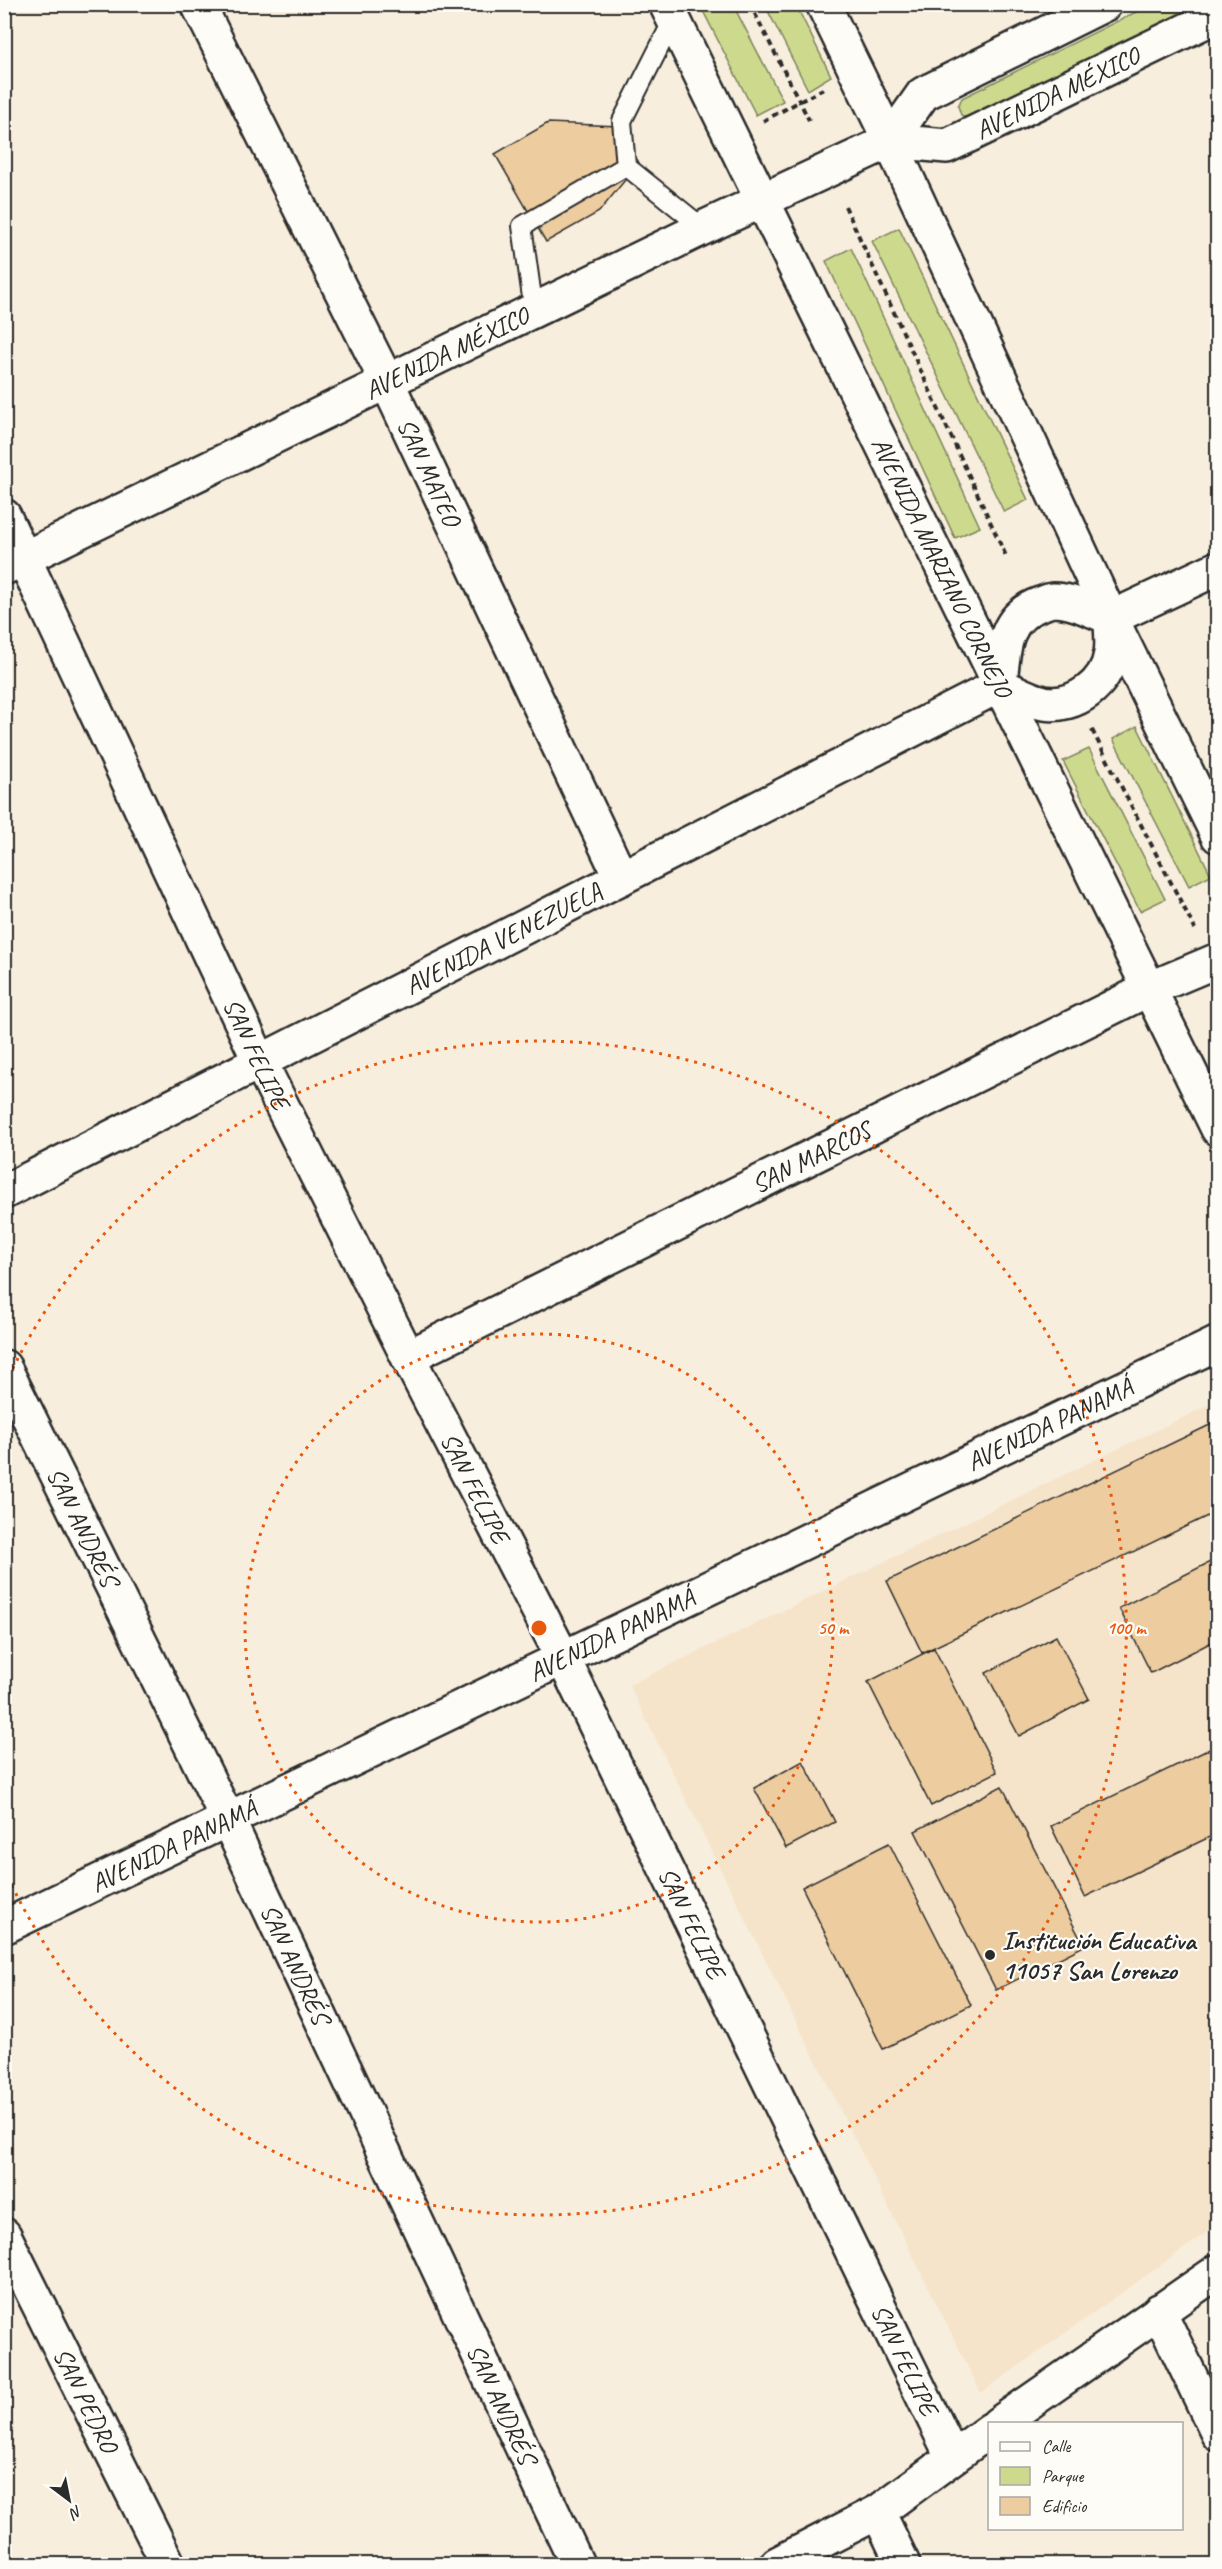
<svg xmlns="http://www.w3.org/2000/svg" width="1222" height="2569" font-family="Caveat,sans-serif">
  <rect width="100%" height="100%" fill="#f8eedd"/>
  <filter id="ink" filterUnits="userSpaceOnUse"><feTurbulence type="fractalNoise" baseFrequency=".0167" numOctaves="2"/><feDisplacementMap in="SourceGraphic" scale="12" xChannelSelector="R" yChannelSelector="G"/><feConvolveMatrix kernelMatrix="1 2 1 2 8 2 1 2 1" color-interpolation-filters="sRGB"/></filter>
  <g filter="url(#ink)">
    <path fill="#f5e4ca" d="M 1217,1401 L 1217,2225 L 981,2393 L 629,1685 Z"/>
    <path fill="#cdda8e" stroke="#7c825c" stroke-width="1.5" d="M 700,5 L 733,5 L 783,101 L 756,115 Z
      M 765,5 L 796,5 L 831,76 L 808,90 Z
      M 1150,5 L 1207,5 L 971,120 L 961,115 L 958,106 L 962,98 Z
      M 899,228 L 1028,500 L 1004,512 L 872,241 Z
      M 851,248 L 980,527 L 955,538 L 826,261 Z
      M 1137,726 L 1211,875 L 1189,886 L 1113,739 Z
      M 1089,749 L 1165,899 L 1140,911 L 1063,761 Z"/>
    <path fill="#edcc9f" stroke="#2b2b2b" stroke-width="1.5" d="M 548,123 L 619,126 L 639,163 L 599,212 L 546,242 L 495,154 Z
      M 1218,1421 L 1218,1511 L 922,1653 L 887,1581 Z
      M 1218,1558 L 1218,1639 L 1151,1673 L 1119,1608 Z
      M 1056,1636 L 1089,1699 L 1019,1736 L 986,1673 Z
      M 934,1648 L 997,1772 L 931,1806 L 868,1682 Z
      M 1218,1745 L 1218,1833 L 1085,1897 L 1051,1826 Z
      M 803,1761 L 835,1822 L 786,1848 L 754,1788 Z
      M 1002,1786 L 1084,1946 L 996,1990 L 915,1831 Z
      M 889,1843 L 971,2005 L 883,2049 L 802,1887 Z"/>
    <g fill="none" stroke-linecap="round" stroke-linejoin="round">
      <defs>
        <path id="service" d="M 626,166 L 622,121 L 673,20
          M 534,312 L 522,226 L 626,166 L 703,228"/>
        <g id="minor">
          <path id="s1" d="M 198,4 L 387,382 L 621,878"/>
          <path id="s2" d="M 1105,4 L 923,94 L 890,141 L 947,146 L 1218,15"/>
          <path id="s3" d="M 4,516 L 260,1062 L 408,1357 L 563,1658 L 952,2456"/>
          <path id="s4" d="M 4,1192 L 1000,685"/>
          <path id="s5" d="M 408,1357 L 1149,989 L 1218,960"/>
          <path id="s6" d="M 4,1367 L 228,1820 L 577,2564"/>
          <path id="s7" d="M 4,1927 L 1218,1343"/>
          <path id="s8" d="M 4,2235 L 168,2564"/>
          <path d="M 1159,2311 L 1218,2434"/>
          <path d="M 998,2424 L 1218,2271"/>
          <path d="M 878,2512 L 903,2564"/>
          <path d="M 777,2564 L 878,2512 L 990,2430"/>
        </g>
        <g id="tertiary">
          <path id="s9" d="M 666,4 L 1218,1129"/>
          <path d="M 823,4 L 890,141 L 1111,618 L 1218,836"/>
          <path id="s10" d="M 4,568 L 703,228 L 890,141"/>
          <path d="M 1111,620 C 1111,631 1113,643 1111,653 C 1107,684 1075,708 1044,703 C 1029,700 1014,691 1000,685 C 1003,651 1003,617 1040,604 C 1044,603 1049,600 1053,600 C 1073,600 1093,611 1111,618 L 1218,568"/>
        </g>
      </defs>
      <use href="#service" stroke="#2b2b2b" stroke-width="22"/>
      <use href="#minor" stroke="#2b2b2b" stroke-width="38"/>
      <use href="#tertiary" stroke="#2b2b2b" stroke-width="38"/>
      <path stroke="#2b2b2b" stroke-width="4" stroke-dasharray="6 4.5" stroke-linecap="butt" d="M 750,4 L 809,120
        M 763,121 L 823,89
        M 845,206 L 1006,556
        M 1092,730 L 1195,929"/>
      <use href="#service" stroke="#fdfcf7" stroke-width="18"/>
      <use href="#minor" stroke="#fdfcf7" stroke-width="33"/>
      <use href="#tertiary" stroke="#fdfcf7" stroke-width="33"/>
    </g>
  </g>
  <g fill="none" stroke="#e8590c" stroke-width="3" stroke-dasharray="3 6">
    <circle cx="539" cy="1628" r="294"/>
    <path d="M5 1385A587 587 0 1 1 5 1871"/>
  </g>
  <circle fill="#2b2b2b" stroke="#fdfcf7" stroke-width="2" cx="990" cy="1955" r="6"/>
  <g text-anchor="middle" stroke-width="4.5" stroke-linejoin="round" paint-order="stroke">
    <g font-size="26" fill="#2b2b2b" stroke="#fdfcf7">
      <text dy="9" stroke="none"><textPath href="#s2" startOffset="440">AVENIDA MÉXICO</textPath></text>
      <text dy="9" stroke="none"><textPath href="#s10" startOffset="492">AVENIDA MÉXICO</textPath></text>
      <text dy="9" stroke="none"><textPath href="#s1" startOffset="522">SAN MATEO</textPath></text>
      <text dy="9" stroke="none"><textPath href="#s9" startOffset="627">AVENIDA MARIANO CORNEJO</textPath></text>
      <text dy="9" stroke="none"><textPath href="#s4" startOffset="560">AVENIDA VENEZUELA</textPath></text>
      <text dy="9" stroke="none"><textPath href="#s3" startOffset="594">SAN FELIPE</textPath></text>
      <text dy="9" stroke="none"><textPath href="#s5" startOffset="450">SAN MARCOS</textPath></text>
      <text dy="9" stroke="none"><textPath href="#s7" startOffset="1160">AVENIDA PANAMÁ</textPath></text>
      <text dy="9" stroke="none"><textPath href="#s3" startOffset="1080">SAN FELIPE</textPath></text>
      <text dy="9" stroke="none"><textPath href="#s6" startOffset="178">SAN ANDRÉS</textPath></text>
      <text dy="9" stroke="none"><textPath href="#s7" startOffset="674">AVENIDA PANAMÁ</textPath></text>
      <text dy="9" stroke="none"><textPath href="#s7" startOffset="188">AVENIDA PANAMÁ</textPath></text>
      <text dy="9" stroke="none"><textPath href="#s3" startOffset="1566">SAN FELIPE</textPath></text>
      <text dy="9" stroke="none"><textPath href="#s6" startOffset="664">SAN ANDRÉS</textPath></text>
      <text dy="9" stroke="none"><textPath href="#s3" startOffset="2052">SAN FELIPE</textPath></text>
      <text dy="9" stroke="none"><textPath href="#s8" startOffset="184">SAN PEDRO</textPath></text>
      <text dy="9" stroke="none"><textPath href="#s6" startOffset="1150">SAN ANDRÉS</textPath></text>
    </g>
    <g font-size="26" font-weight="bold" fill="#2b2b2b" stroke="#fdfcf7" text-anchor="start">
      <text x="1002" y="1949">Institución Educativa<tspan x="1002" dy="30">11057 San Lorenzo</tspan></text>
    </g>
  </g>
  <circle cx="539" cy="1628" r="9" fill="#e8590c" stroke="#fdfcf7" stroke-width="3"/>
  <g font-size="18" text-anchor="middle" font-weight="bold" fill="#e8590c" stroke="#fdfcf7" stroke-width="4.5" stroke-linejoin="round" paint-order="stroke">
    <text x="833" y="1634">50 m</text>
    <text x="1126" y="1634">100 m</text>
  </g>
  <rect width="1222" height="2569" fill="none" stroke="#fdfcf7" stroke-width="24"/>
  <rect x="12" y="12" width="1198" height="2545" fill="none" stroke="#2b2b2b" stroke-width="2" filter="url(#ink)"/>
  <rect x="988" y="2422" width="195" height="108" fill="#fdfcf7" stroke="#a9a8a5" stroke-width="1.5"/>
  <rect x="1000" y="2442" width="30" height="9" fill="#fdfcf7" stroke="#a9a8a5" stroke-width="1.5"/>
  <text x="1042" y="2452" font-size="18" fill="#2b2b2b">Calle</text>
  <rect x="1000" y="2467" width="30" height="18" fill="#cdda8e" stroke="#a9a8a5" stroke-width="1.5"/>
  <text x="1042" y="2482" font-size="18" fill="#2b2b2b">Parque</text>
  <rect x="1000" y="2497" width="30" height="18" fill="#edcc9f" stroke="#a9a8a5" stroke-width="1.5"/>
  <text x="1042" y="2512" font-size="18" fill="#2b2b2b">Edificio</text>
  <g transform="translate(69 2500) rotate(148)" stroke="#fdfcf7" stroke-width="4.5" paint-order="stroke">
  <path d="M0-4.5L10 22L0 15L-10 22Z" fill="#2b2b2b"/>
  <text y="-9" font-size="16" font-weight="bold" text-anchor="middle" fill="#2b2b2b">N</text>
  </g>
</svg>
